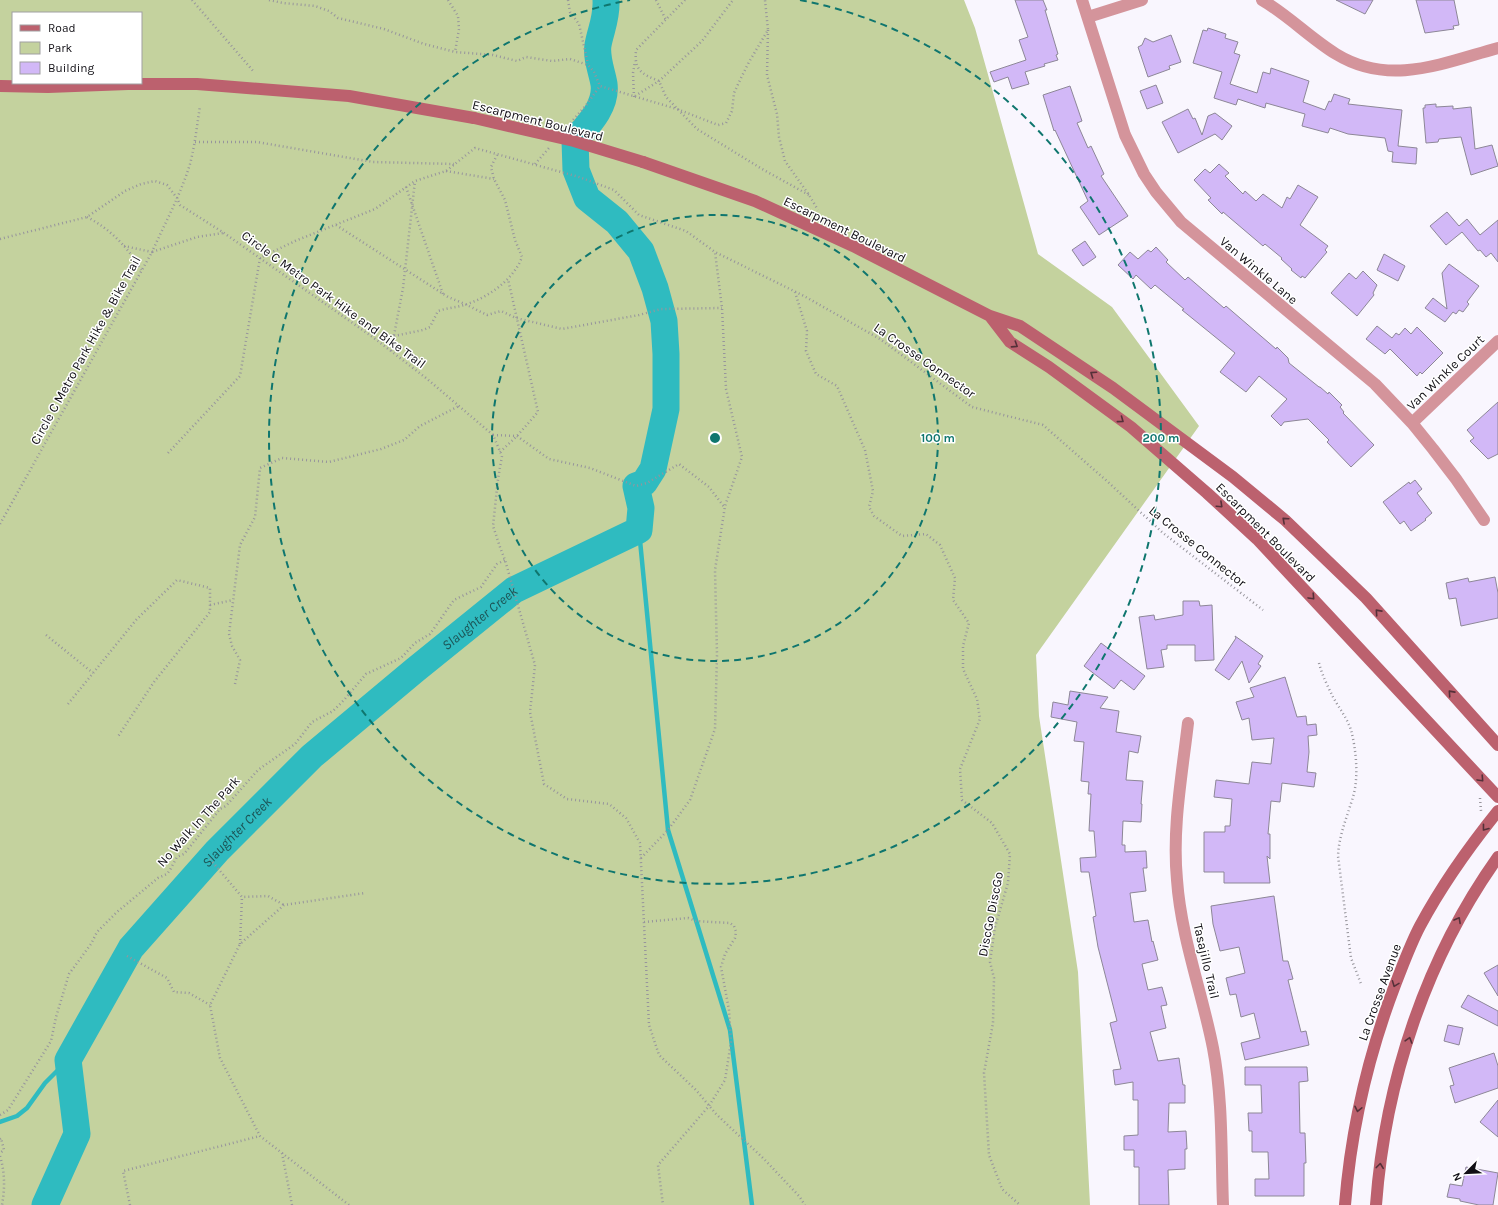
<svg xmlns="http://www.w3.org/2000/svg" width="1498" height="1205" font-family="Karla,sans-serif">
  <rect width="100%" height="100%" fill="#f9f6fe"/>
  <path fill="#c4d29e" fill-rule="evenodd" d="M 0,0 L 964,0 L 975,28 L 1038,254 L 1112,307 L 1199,426 L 1036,655 L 1039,716 L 1078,972 L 1090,1205 L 0,1205 ZM 13,13 L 141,13 L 141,83 L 13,83 Z"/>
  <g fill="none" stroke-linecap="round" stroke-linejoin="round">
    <path stroke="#2fbbc0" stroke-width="4.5" d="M 639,530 L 668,830 L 730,1030 L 752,1205
      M 0,1122 L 17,1116 L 27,1108 L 45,1083 L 68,1060"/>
    <path stroke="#2fbbc0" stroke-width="27" id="s1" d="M 45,1205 L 77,1134 L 68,1060 L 131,948 L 217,851 L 312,756 L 415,670 L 514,590 L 639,530 L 641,508 L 636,486 L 644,483 L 653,469 L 666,409 L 666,354 L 664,321 L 655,288 L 641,251 L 617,222 L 587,198 L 576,170 L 575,140 C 588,125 607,106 604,84 C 602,72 596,58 598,45 C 601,29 607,18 606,0"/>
  </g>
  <path fill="#d2b8f7" stroke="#8d8797" d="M 1015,0 L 1043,0 L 1047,10 L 1045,10 L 1058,54 L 1056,55 L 1058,60 L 1044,64 L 1045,66 L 1025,72 L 1029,84 L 1012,89 L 1008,77 L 994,82 L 990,72 L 1026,60 L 1019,40 L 1028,37 Z
    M 1336,0 L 1373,0 L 1365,14 Z
    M 1416,0 L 1454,0 L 1459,25 L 1453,26 L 1454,29 L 1425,33 Z
    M 1208,28 L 1226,34 L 1225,38 L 1238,42 L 1234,53 L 1240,55 L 1230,84 L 1257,93 L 1263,72 L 1270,74 L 1271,68 L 1309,81 L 1303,102 L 1325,110 L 1329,101 L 1331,102 L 1334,94 L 1350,99 L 1348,104 L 1402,110 L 1398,146 L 1417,148 L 1416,164 L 1392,162 L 1393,152 L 1388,151 L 1385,138 L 1348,134 L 1330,128 L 1328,133 L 1302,126 L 1305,114 L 1266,103 L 1265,108 L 1238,99 L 1236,105 L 1214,98 L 1222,72 L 1193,63 L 1203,30 L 1207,31 Z
    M 1171,35 L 1181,62 L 1169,66 L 1170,69 L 1148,77 L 1138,47 L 1142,45 L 1145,38 L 1153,42 Z
    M 1156,85 L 1163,103 L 1147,109 L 1140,91 Z
    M 1070,86 L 1082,121 L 1077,123 L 1088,148 L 1091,146 L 1104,174 L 1101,176 L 1128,216 L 1099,235 L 1080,207 L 1088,201 L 1055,130 L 1054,131 L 1043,95 Z
    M 1436,104 L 1436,107 L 1453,106 L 1453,109 L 1471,107 L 1475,149 L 1492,145 L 1498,166 L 1471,175 L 1461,137 L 1439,139 L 1438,142 L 1426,143 L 1423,108 L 1425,108 L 1425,105 Z
    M 1188,109 L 1193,119 L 1195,118 L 1202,135 L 1208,116 L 1215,113 L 1232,126 L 1222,140 L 1215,134 L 1178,153 L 1162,122 Z
    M 1219,164 L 1229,173 L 1225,176 L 1243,194 L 1245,191 L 1256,201 L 1263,194 L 1282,208 L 1287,197 L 1290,199 L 1298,185 L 1318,197 L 1300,225 L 1328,246 L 1325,250 L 1327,252 L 1305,278 L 1302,276 L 1301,278 L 1291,270 L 1292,269 L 1281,259 L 1282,258 L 1265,244 L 1263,246 L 1223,212 L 1222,214 L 1208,200 L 1211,198 L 1194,180 L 1205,169 L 1210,173 Z
    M 1447,212 L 1459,226 L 1467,219 L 1480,235 L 1498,220 L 1498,262 L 1491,253 L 1486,257 L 1480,250 L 1478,251 L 1462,232 L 1446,245 L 1430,226 Z
    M 1085,241 L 1096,257 L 1083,266 L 1072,250 Z
    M 1156,247 L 1168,260 L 1166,262 L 1185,280 L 1188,277 L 1224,308 L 1226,306 L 1276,349 L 1277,347 L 1288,358 L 1289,363 L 1319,387 L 1320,387 L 1328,394 L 1329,392 L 1342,405 L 1340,407 L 1344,412 L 1343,413 L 1374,445 L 1351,467 L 1327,442 L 1329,440 L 1308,419 L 1284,422 L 1281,426 L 1271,416 L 1287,399 L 1259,376 L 1246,392 L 1220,372 L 1235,353 L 1182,310 L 1184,309 L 1155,285 L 1151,289 L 1136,275 L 1133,279 L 1118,265 L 1130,252 L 1138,259 L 1148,250 L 1151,252 Z
    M 1384,254 L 1405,266 L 1398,281 L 1377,270 Z
    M 1449,264 L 1479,286 L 1467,302 L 1469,304 L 1463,312 L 1459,310 L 1456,314 L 1453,312 L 1445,322 L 1425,308 L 1433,298 L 1447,309 L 1442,273 Z
    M 1363,271 L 1377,285 L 1373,293 L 1374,295 L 1357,316 L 1331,293 L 1349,273 L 1356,279 Z
    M 1377,326 L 1392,338 L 1396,333 L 1399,335 L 1405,328 L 1411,334 L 1417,327 L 1443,353 L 1422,374 L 1420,372 L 1417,376 L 1390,349 L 1385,354 L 1366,339 Z
    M 1498,402 L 1498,454 L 1488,459 L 1470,441 L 1474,438 L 1467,430 Z
    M 1415,480 L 1422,489 L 1417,493 L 1432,513 L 1425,519 L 1426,520 L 1411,531 L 1404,521 L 1400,524 L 1383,502 L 1409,482 L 1410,484 Z
    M 1495,577 L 1498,593 L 1498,618 L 1461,626 L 1456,598 L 1449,599 L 1446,583 L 1468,578 L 1469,582 Z
    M 1183,601 L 1199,601 L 1200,606 L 1212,605 L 1214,660 L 1195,661 L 1195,645 L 1167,645 L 1167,649 L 1161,650 L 1164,667 L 1147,669 L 1139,617 L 1154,615 L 1155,620 L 1183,615 Z
    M 1235,636 L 1263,656 L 1258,664 L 1261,666 L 1249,683 L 1242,661 L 1229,680 L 1215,670 L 1236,638 Z
    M 1101,643 L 1145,676 L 1134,690 L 1121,680 L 1114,689 L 1084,666 Z
    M 1285,677 L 1297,717 L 1306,716 L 1307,725 L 1316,724 L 1317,735 L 1308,736 L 1309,752 L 1307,772 L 1316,773 L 1314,787 L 1282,783 L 1280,802 L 1271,801 L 1268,834 L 1270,834 L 1270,859 L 1267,856 L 1270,883 L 1224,883 L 1224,872 L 1204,872 L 1204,832 L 1225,832 L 1225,826 L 1230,826 L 1232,799 L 1214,797 L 1216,780 L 1249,784 L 1252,762 L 1271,764 L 1274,738 L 1252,740 L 1249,718 L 1242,720 L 1236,702 L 1254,697 L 1250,688 Z
    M 1070,691 L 1108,697 L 1100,708 L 1119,711 L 1116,732 L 1141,736 L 1138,753 L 1129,751 L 1126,780 L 1143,781 L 1141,804 L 1142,804 L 1141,822 L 1123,821 L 1122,845 L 1125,845 L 1125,852 L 1146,851 L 1147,868 L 1143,868 L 1146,891 L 1130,893 L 1134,922 L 1148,920 L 1152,942 L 1153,941 L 1158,960 L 1142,964 L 1148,990 L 1162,987 L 1167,1005 L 1161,1006 L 1166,1028 L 1150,1032 L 1158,1061 L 1179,1058 L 1183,1085 L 1185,1085 L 1185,1103 L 1169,1103 L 1168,1132 L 1186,1131 L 1187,1149 L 1185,1149 L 1185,1169 L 1168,1170 L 1169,1205 L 1139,1205 L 1139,1167 L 1134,1167 L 1134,1150 L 1124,1150 L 1124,1136 L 1138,1135 L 1138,1100 L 1133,1100 L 1133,1082 L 1115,1085 L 1113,1070 L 1121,1069 L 1110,1023 L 1117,1021 L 1098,947 L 1093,917 L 1096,916 L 1089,872 L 1081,872 L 1080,858 L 1096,857 L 1094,831 L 1089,831 L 1091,794 L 1088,794 L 1089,782 L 1081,781 L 1084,742 L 1074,741 L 1077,722 L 1051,717 L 1053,702 L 1068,705 Z
    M 1274,896 L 1283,961 L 1288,961 L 1293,979 L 1288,980 L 1301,1032 L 1306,1031 L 1309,1045 L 1245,1060 L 1241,1043 L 1260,1038 L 1254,1013 L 1241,1017 L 1236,994 L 1230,995 L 1226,978 L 1245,973 L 1239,947 L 1220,951 L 1213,924 L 1211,906 Z
    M 1498,965 L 1498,996 L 1484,973 Z
    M 1468,995 L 1498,1011 L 1498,1026 L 1461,1007 Z
    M 1448,1025 L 1463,1028 L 1459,1045 L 1444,1041 Z
    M 1494,1053 L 1498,1066 L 1498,1088 L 1455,1103 L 1450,1086 L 1454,1085 L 1449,1068 Z
    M 1245,1067 L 1307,1067 L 1308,1081 L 1299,1082 L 1300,1133 L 1305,1133 L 1306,1163 L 1304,1163 L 1304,1196 L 1255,1196 L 1255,1179 L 1269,1179 L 1268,1152 L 1252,1152 L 1252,1131 L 1249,1131 L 1248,1113 L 1262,1113 L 1261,1085 L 1245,1085 Z
    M 1498,1100 L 1498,1137 L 1480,1122 Z
    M 1466,1167 L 1498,1173 L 1493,1205 L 1479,1205 L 1460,1201 L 1460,1199 L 1447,1197 L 1450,1184 L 1462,1186 Z"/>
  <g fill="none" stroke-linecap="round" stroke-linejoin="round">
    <path stroke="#97959c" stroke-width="2.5" stroke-dasharray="1 3" stroke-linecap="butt" d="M 192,0 L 254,72
      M 269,0 L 283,3 L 315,6 L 329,11 L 338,18 L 384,29 L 424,44 L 455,52 L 493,55 L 517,61 L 526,57 L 552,61 L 570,59 L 588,65 L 594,72 L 600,86 L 677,109 L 718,125 L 726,123 L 732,111 L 734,93 L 740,80 L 749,62 L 768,30 L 765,0
      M 448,0 L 458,16 L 459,29 L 455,52
      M 568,0 L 570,12 L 579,24 L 588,64
      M 656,0 L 666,20
      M 685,0 L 636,50 C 634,71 642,74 659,81 L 666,97 L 697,129 L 762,169 L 809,195
      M 768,30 L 767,75 L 777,114 L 779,137 L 785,161 L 809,195 L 818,210
      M 635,96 L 659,81 L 702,41 L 733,0
      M 634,97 L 633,73 L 635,61
      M 568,126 L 587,104 L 600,86
      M 195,142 L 257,142 L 373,162 L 454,164
      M 535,164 L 549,148
      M 446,171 L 494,179
      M 406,187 L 443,294
      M 87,217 C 110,229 128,247 141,270
      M 336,225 L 448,297 L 465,304 L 487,315 L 501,311 L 516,318 L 562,329 L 639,315 L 661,309 L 722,308
      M 0,239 L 87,217 L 125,191 L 141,184 L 155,181 L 167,185 L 177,198 L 180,205 L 224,233 L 374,338 L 426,378 L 493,435 L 502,456 L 498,479 L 493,526 L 500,547 L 505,560 L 535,665 L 530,712 L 544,784 L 567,799 L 609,804 L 626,818 L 640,843 L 649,1025 L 659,1055 L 696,1090 L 716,1114 L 764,1159 L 799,1196 L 805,1205
      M 124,246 L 152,252 C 165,223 181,194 190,164 C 195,145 197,125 200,106
      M 795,292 L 807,331 L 806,351 L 816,374 L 837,386 L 865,450 L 873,491 L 869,507 L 874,516 L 902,536 L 926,534 L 940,545 L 955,578 L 953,600 L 969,623 L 963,646 L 963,669 L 977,699 L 980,719 L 960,769 L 962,800 L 992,823 L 1010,854 L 1008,883 L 995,927 L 990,962 L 994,978 L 993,1023 L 984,1073 L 989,1155 L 1002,1189 L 1020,1205
      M 394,336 L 423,330 L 430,327 L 438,311 C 444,309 450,308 456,307 C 482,302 513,282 522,257 L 515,240 L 505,200 L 494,179 L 491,167 L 497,155
      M 391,351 L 403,288 L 415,181
      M 493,435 L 517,436 L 549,459 L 590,468 L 636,486 L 647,483 L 679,464 L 709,487 L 725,508
      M 500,452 L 517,436 L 538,412 L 508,279
      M 168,453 L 240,376 L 260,258 L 295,241 L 375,209 L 415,181 L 446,171 L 475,148 L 579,177 L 614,190 L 639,215 L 686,231 L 715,252 L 804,296 L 880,339 L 972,407 L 1043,425 L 1108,482 L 1163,533 L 1263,610
      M 0,524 L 152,252 L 197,237 L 223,233
      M 210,605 L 233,600
      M 46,635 L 93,673
      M 1319,663 C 1322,675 1328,687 1333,697 C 1339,708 1347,718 1351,730 C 1356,749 1359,777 1353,797 C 1347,817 1339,835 1338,856 L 1351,958 L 1361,984
      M 235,684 L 240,660 L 232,646 L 229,634 L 240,545 L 255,517 L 260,468 L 282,458 L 329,462 L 381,449 L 404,440 L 420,426 L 459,406
      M 68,704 L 136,620 L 177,580 L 210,588 L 210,612 L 154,682 L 117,738
      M 1480,798 L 1481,811
      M 641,858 L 668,830 L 690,800 L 715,729 L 717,655 L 715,570 L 725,506 L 742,457 L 726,389 L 722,308 L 715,252
      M 210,859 L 242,897 L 268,896 L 284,905
      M 644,922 L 688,918 L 696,921 L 730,923 L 734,926 L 736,932 L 735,938 L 725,954 L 721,967 L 729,1010 L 731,1042 L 725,1080 L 709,1106 L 658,1165 L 663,1205
      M 240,944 L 242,897
      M 127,956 L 167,978 L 174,992 L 189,993 L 210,1005
      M 0,1115 L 8,1110 L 51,1041 L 56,1017 L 69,974 L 91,944 L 97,932 L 117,912 L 158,878 L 167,874 L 170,870 L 177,857 L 184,854 L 220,809 L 226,806 L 258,770 L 295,744 L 312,722 L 333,711 L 344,700 L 366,674 L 401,658 L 415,643 L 430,634 L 454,600 L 481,587 L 497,564 L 505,560
      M 0,1139 L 1,1138 L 4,1150 L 0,1153
      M 282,1153 L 292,1205
      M 0,1156 C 5,1173 5,1188 2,1205
      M 130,1205 L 123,1171 L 260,1136
      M 349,1205 L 260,1136 L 220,1058 L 210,1005 L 240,944 L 284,905 L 365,893"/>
    <path stroke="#d4949b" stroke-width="12" d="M 1082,0 L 1125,135 L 1144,174 L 1156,192 L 1181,222 L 1375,384 L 1412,423 L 1433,449 L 1456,479 L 1484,520
      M 1262,0 C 1288,15 1310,38 1336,54 C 1390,87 1443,63 1498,48
      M 1088,17 L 1142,0
      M 1412,423 L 1498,341
      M 1188,723 C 1182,775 1172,828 1177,880 C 1181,937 1202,992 1213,1048 C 1223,1100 1221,1153 1223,1205"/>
    <path stroke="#bc616e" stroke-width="12" d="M 0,86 L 48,87 L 128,84 L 197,84 L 349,96 L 474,118
      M 643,162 L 755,201 L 853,246 L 990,316 L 1020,326 L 1113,388 L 1233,477 L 1285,520 L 1366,598 L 1498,745
      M 990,316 L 1010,342 L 1049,367 L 1131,427 L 1207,493 L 1257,539 L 1498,797
      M 1345,1205 C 1351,1129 1368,1056 1395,985 C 1403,965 1410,945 1420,926 C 1442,885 1469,847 1498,811
      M 1376,1205 C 1385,1082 1426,958 1498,857"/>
    <path stroke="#bc616e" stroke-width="12" d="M 474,118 L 574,141 L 643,162"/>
  </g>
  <defs><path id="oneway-chevron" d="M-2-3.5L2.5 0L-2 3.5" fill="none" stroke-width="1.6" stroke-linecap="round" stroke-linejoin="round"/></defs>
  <g stroke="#553039">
    <use href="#oneway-chevron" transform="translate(1015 345) rotate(33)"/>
    <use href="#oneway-chevron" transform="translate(1093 374) rotate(-146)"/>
    <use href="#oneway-chevron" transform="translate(1121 420) rotate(36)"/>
    <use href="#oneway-chevron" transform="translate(1220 505) rotate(43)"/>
    <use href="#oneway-chevron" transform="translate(1285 520) rotate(-138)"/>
    <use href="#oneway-chevron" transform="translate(1312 597) rotate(47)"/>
    <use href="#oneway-chevron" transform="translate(1378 612) rotate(-132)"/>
    <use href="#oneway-chevron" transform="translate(1451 693) rotate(-132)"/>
    <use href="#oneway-chevron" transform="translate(1481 779) rotate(47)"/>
    <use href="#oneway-chevron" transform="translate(1485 828) rotate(128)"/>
    <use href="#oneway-chevron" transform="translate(1458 920) rotate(-61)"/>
    <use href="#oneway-chevron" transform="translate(1395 984) rotate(111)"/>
    <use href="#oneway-chevron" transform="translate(1409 1040) rotate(-73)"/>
    <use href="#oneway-chevron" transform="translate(1358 1109) rotate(102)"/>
    <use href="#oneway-chevron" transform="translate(1380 1166) rotate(-83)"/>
  </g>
  <g fill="none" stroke="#0f766e" stroke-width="2" stroke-dasharray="7 5">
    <circle cx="715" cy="438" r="223"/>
    <path d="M800 0A446 446 0 1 1 630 0"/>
  </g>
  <g text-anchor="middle" stroke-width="3" stroke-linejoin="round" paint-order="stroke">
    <g font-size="13" fill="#110f15" stroke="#fff">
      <text transform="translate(538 120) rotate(14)" y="5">Escarpment Boulevard</text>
      <text transform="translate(845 229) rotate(26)" y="5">Escarpment Boulevard</text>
      <text transform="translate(1259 270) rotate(40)" y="5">Van Winkle Lane</text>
      <text transform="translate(334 299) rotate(36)" y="5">Circle C Metro Park Hike and Bike Trail</text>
      <text transform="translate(85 350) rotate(-61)" y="5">Circle C Metro Park Hike &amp; Bike Trail</text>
      <text transform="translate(925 360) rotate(35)" y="5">La Crosse Connector</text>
      <text transform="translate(1445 372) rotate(-44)" y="5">Van Winkle Court</text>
      <text transform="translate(1266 532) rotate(45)" y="5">Escarpment Boulevard</text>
      <text transform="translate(1198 546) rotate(39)" y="5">La Crosse Connector</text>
      <text transform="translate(198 821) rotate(-48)" y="5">No Walk In The Park</text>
      <text transform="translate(990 914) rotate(-79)" y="5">DiscGo DiscGo</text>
      <text transform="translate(1207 961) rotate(77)" y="5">Tasajillo Trail</text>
      <text transform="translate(1379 992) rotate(-70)" y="5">La Crosse Avenue</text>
    </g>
    <g font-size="14" font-style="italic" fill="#1c5455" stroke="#fff">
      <text dy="5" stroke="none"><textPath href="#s1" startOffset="762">Slaughter Creek</textPath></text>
      <text dy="5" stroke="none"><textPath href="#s1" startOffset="438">Slaughter Creek</textPath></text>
    </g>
  </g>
  <circle cx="715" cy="438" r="6" fill="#0f766e" stroke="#fff" stroke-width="2"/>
  <g font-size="12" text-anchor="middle" font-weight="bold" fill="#0f766e" stroke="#fff" stroke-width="3" stroke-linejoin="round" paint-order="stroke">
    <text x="938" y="442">100 m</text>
    <text x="1161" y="442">200 m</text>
  </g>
  <rect x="12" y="12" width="130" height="72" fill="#ffffff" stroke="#a09fa1"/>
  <rect x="20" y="25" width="20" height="6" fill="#bc616e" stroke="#a09fa1"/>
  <text x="48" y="32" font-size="12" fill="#110f15">Road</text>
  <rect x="20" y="42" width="20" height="12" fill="#c4d29e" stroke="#a09fa1"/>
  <text x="48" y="52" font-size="12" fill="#110f15">Park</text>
  <rect x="20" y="62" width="20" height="12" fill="#d2b8f7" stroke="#a09fa1"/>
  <text x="48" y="72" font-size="12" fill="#110f15">Building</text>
  <g transform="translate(1466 1173) rotate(246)" stroke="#ffffff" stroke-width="3" paint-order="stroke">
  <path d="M0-3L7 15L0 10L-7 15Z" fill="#110f15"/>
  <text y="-6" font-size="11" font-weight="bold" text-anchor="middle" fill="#110f15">N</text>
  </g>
</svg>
